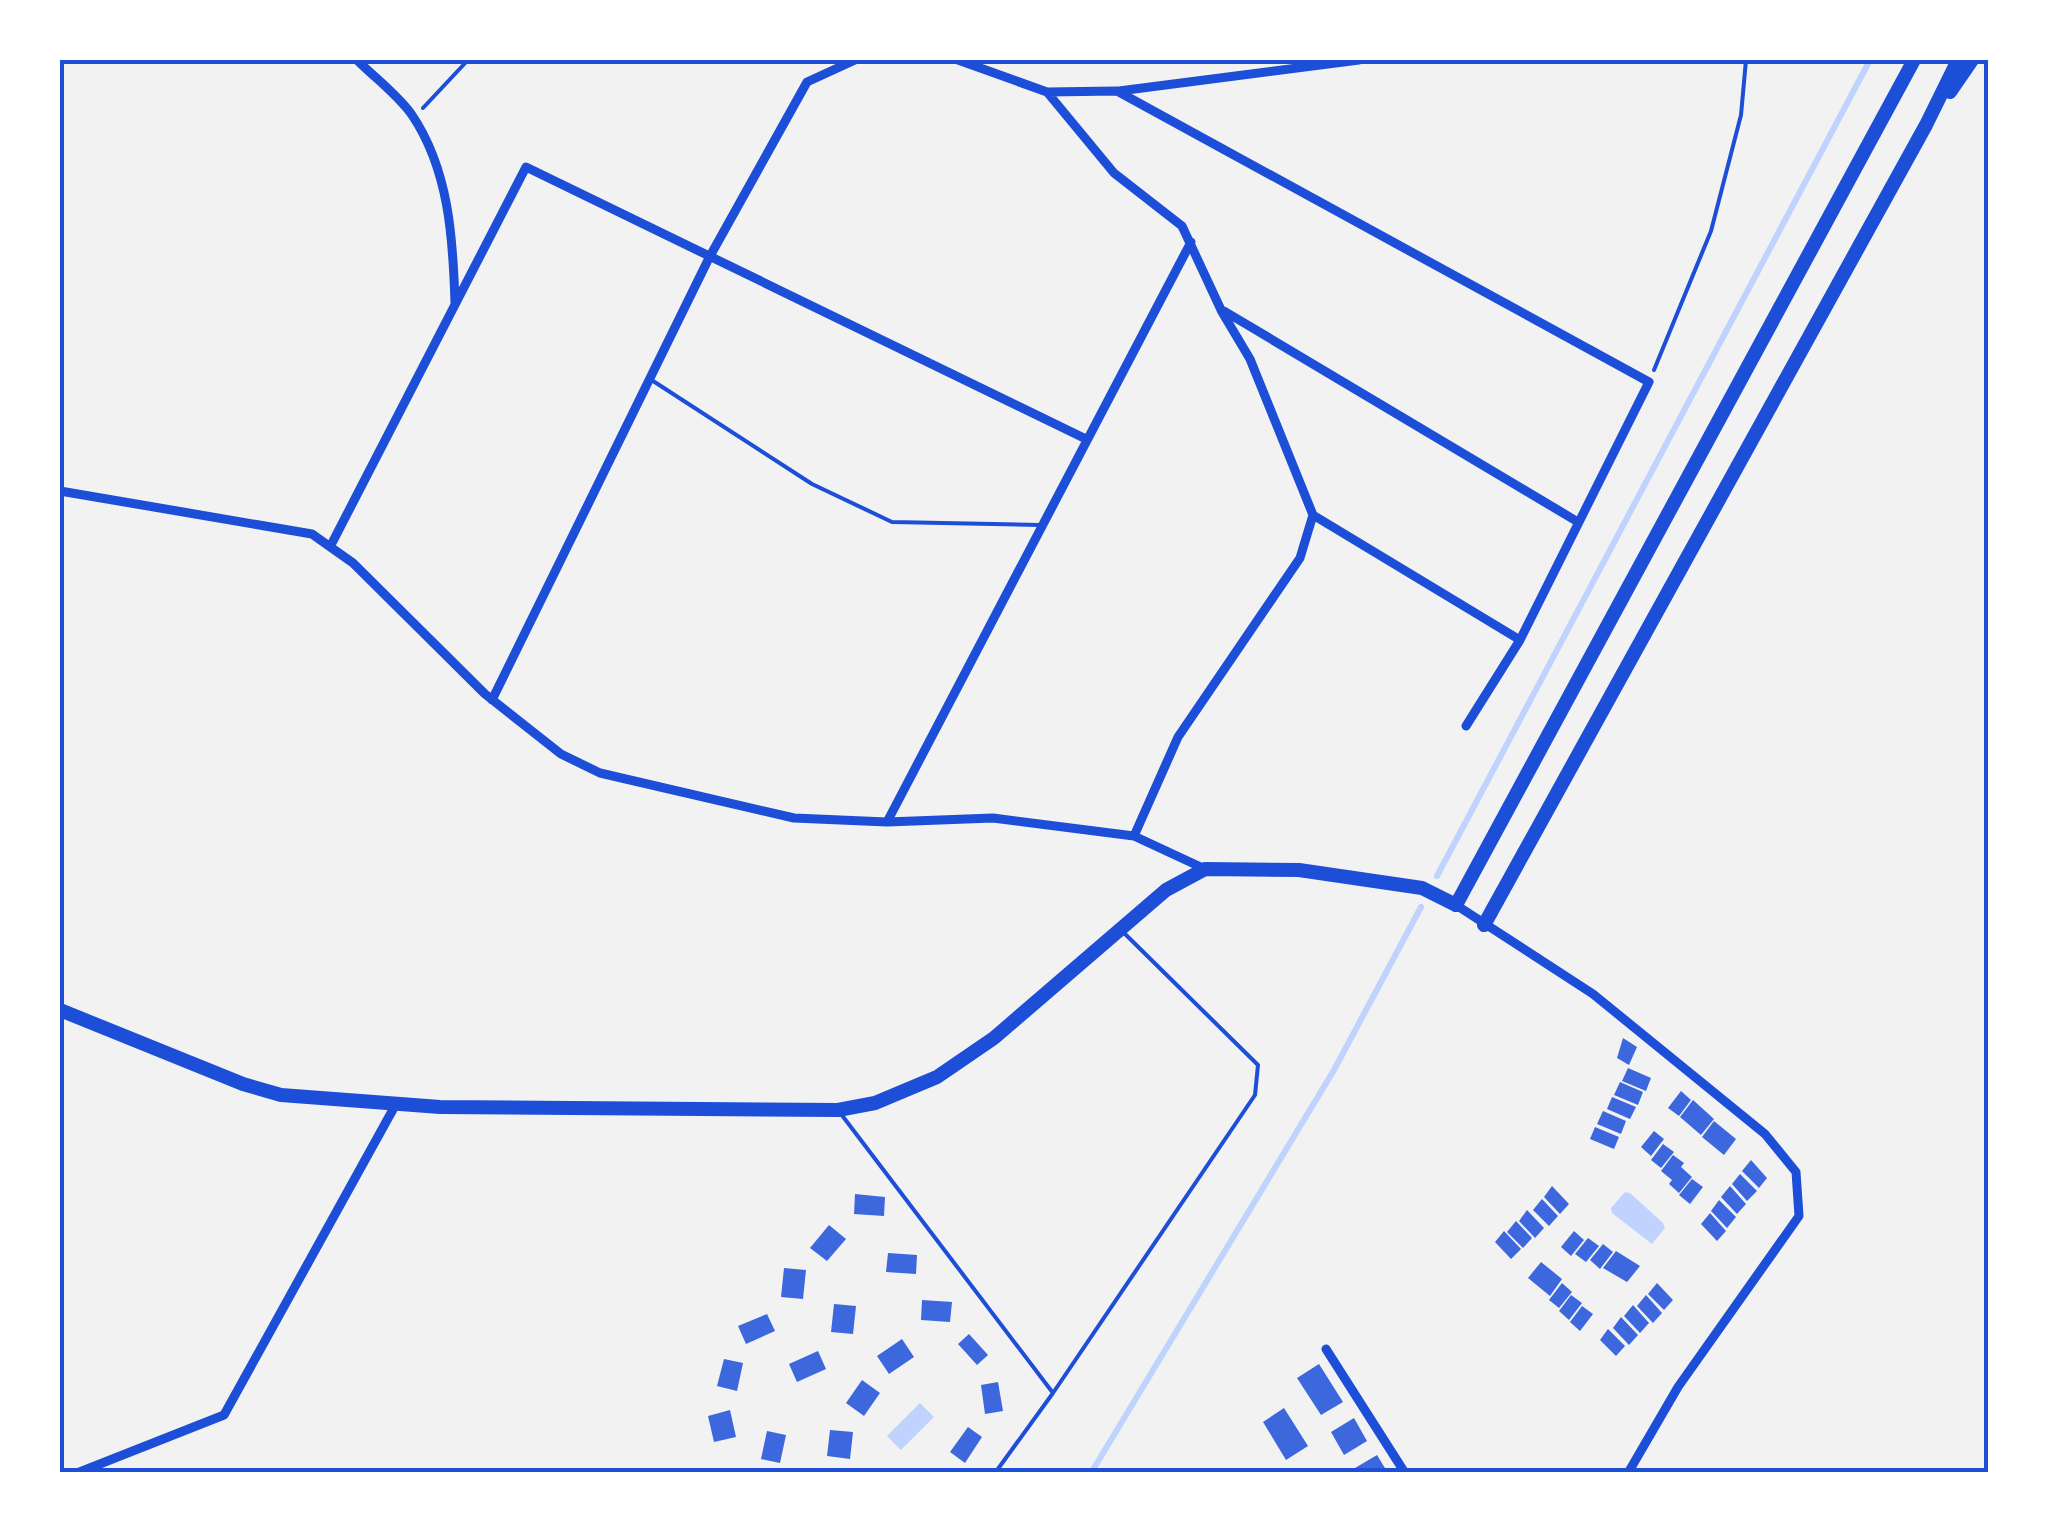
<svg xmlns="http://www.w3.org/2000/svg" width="2048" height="1533" font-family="'Fira Sans',sans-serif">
  <rect width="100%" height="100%" fill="#f2f2f2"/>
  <path fill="#bfd3fe" d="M 1625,1192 L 1630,1193 L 1663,1223 L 1665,1228 L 1652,1244 L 1612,1213 L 1611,1208 Z
    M 920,1403 L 934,1417 L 901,1450 L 887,1436 Z"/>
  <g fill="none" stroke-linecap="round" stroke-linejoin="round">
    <path stroke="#bfd3fe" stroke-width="6" d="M 1437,876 L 1870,60
      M 1091,1473 L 1334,1070 L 1421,907"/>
  </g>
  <path fill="#3d67dc" d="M 1623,1038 L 1637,1047 L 1629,1065 L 1617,1058 Z
    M 1628,1068 L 1651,1078 L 1646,1091 L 1622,1081 Z
    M 1620,1082 L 1643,1092 L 1638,1105 L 1614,1095 Z
    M 1681,1091 L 1691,1100 L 1679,1116 L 1668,1108 Z
    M 1612,1097 L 1636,1107 L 1630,1119 L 1607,1109 Z
    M 1693,1100 L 1714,1119 L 1701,1135 L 1680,1117 Z
    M 1603,1111 L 1626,1121 L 1621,1134 L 1597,1124 Z
    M 1714,1121 L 1736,1139 L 1724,1155 L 1702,1137 Z
    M 1595,1127 L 1619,1137 L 1614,1149 L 1590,1139 Z
    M 1654,1131 L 1664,1139 L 1651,1156 L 1641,1147 Z
    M 1663,1144 L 1674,1152 L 1661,1168 L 1651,1160 Z
    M 1673,1155 L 1684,1163 L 1681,1167 L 1692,1177 L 1679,1193 L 1669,1184 L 1672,1180 L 1661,1171 Z
    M 1751,1160 L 1767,1178 L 1759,1188 L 1742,1171 Z
    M 1740,1174 L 1757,1191 L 1747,1201 L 1732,1184 Z
    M 1692,1179 L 1703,1187 L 1690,1204 L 1679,1195 Z
    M 1552,1186 L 1569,1204 L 1560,1214 L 1544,1197 Z
    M 1730,1186 L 1746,1204 L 1737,1214 L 1721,1197 Z
    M 855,1194 L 885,1197 L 884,1216 L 854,1214 Z
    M 1542,1199 L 1558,1216 L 1549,1226 L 1533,1210 Z
    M 1719,1200 L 1736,1217 L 1727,1228 L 1711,1211 Z
    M 1527,1210 L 1544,1228 L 1535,1238 L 1519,1221 Z
    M 1710,1213 L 1726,1231 L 1717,1241 L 1701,1224 Z
    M 1516,1221 L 1532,1238 L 1523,1248 L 1507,1232 Z
    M 829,1225 L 846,1239 L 827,1261 L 810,1248 Z
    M 1504,1231 L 1521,1249 L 1511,1259 L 1495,1242 Z
    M 1574,1231 L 1584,1240 L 1571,1256 L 1561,1247 Z
    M 1588,1238 L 1599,1246 L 1586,1262 L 1575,1254 Z
    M 1603,1244 L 1613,1252 L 1600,1269 L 1590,1260 Z
    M 1616,1251 L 1640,1266 L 1627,1282 L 1603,1268 Z
    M 888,1253 L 917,1255 L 916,1274 L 886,1272 Z
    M 1541,1262 L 1562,1279 L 1550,1296 L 1528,1278 Z
    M 784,1268 L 806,1270 L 803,1299 L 781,1297 Z
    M 1562,1283 L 1572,1292 L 1559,1308 L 1549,1300 Z
    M 1657,1283 L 1673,1300 L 1664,1310 L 1648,1294 Z
    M 1571,1295 L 1582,1303 L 1569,1320 L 1559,1311 Z
    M 1646,1295 L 1662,1313 L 1653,1323 L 1637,1306 Z
    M 922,1300 L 952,1302 L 950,1322 L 921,1320 Z
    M 834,1304 L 856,1306 L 853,1334 L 831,1332 Z
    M 1633,1305 L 1649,1323 L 1640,1333 L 1624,1316 Z
    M 1582,1306 L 1593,1314 L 1580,1331 L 1570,1322 Z
    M 767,1314 L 775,1331 L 746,1344 L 738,1326 Z
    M 1621,1317 L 1638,1335 L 1629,1345 L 1613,1328 Z
    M 1608,1329 L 1625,1346 L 1616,1356 L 1600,1340 Z
    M 969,1334 L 988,1355 L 977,1365 L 958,1344 Z
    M 902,1339 L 914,1357 L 889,1374 L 877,1356 Z
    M 818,1351 L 826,1369 L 797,1382 L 789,1364 Z
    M 724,1359 L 743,1363 L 737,1391 L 717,1386 Z
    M 1319,1364 L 1343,1402 L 1321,1415 L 1297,1378 Z
    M 862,1380 L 880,1393 L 864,1416 L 846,1403 Z
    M 998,1382 L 1003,1411 L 985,1414 L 981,1385 Z
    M 1284,1408 L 1308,1446 L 1286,1460 L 1263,1422 Z
    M 730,1410 L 736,1437 L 714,1442 L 708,1416 Z
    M 1354,1418 L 1367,1441 L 1344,1455 L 1331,1432 Z
    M 968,1427 L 982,1437 L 965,1463 L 950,1452 Z
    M 830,1430 L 853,1432 L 850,1459 L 827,1456 Z
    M 767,1431 L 786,1435 L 780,1463 L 761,1459 Z
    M 1377,1455 L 1388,1473 L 1358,1473 L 1355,1468 Z"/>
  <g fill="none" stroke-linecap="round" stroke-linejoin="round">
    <path stroke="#1d4ed8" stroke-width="4" d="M 1728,60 L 1746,62
      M 423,108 L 468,60
      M 1654,370 L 1711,231 L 1741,115 L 1746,60"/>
    <path stroke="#1d4ed8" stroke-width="4" d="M 650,379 L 812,484 L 892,522 L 1040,525
      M 841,1114 L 1053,1393
      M 995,1473 L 1053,1393 L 1255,1095 L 1258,1065 L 1122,931"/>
    <path stroke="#1d4ed8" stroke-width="9" d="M 357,60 C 375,78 398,95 412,115 C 449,170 453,238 455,303
      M 958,60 L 1047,92 L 1117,91 L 1649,382 L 1520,640 L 1466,726
      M 1119,91 L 1359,60
      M 1047,92 L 1114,173 L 1182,226 L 1222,312 L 1250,359 L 1313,515 L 1300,558 L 1178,737 L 1134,836
      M 1224,311 L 1578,522
      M 60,491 L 312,534 L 353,563 L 485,694 L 561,754 L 600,773 L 794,818 L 887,822 L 993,818 L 1134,836 L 1205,869
      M 1313,515 L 1520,640
      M 330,547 L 526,167 L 1086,439
      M 492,700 L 709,258 L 807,82 L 855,60
      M 887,822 L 1191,242
      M 1456,905 L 1593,994 L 1765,1134 L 1796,1172 L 1799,1216 L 1678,1387 L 1628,1473
      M 1326,1349 L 1405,1473
      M 77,1473 L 224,1415 L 396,1104"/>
    <path stroke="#1d4ed8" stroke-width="14" d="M 60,1010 L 243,1084 L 281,1095 L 440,1107 L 838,1110 L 875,1103 L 937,1077 L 994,1038 L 1166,890 L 1205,869 L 1299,870 L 1422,888 L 1456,905"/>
    <path stroke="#1d4ed8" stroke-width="14" d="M 1950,92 L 1972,60
      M 1456,905 L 1914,60
      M 1484,925 L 1926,125 L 1958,60"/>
  </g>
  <rect width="2048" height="1533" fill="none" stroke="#ffffff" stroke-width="125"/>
  <rect x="62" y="62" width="1924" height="1408" fill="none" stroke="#1d4ed8" stroke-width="4"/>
</svg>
